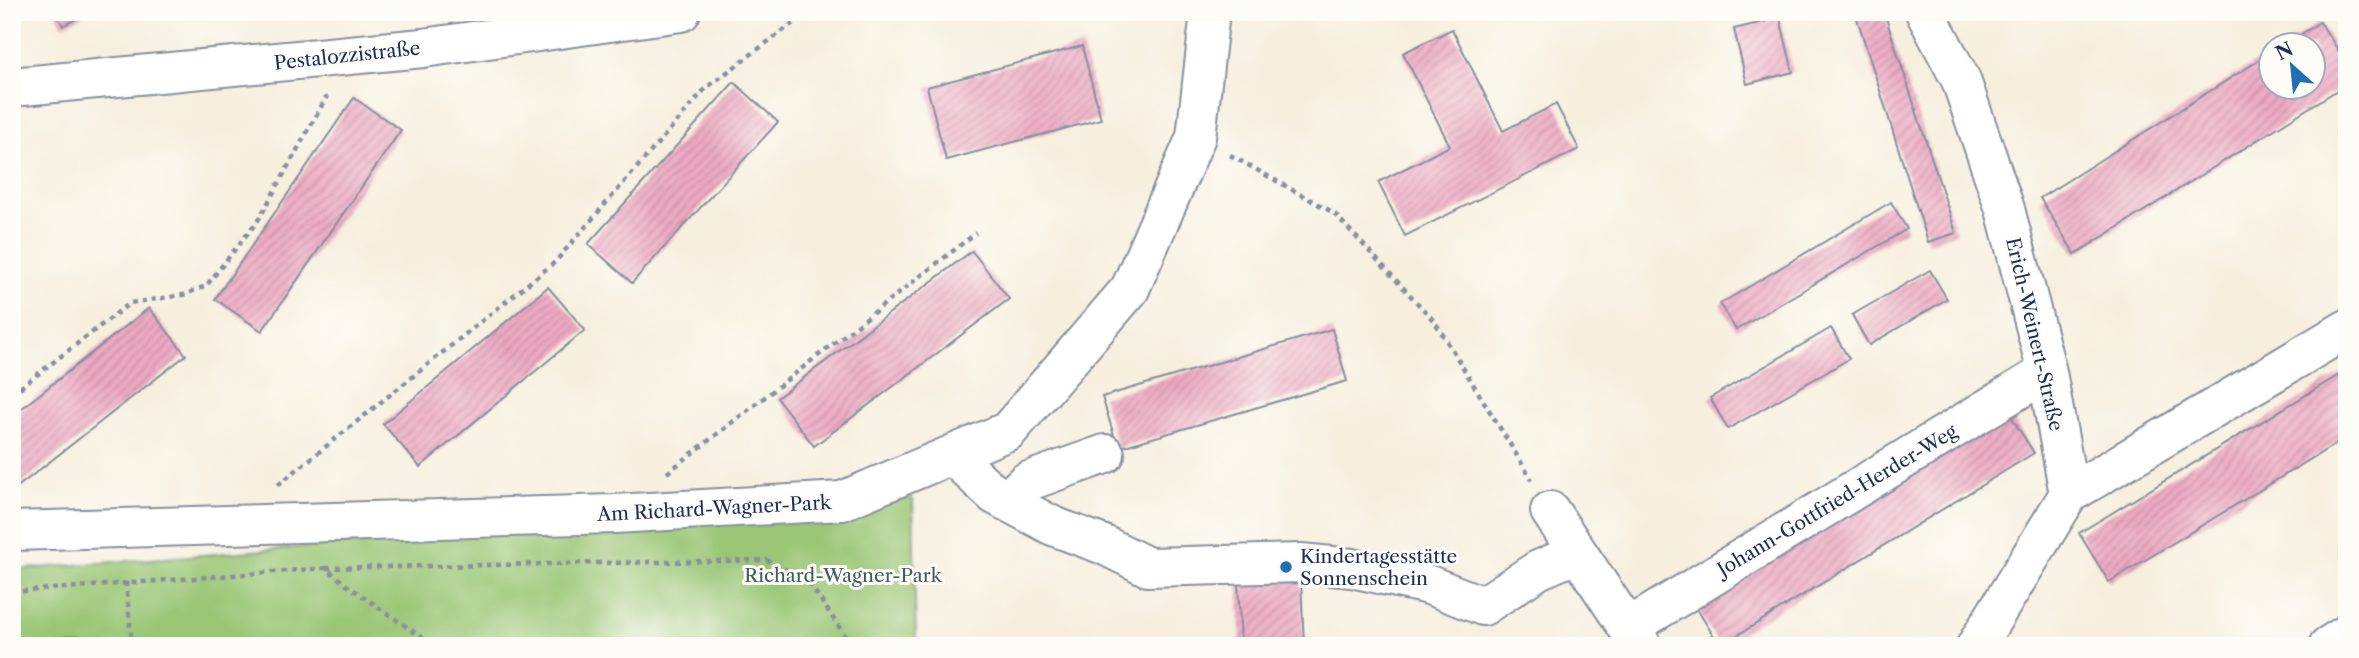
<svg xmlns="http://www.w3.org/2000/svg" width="2359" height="658" font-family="'Libre Caslon Text',serif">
  <defs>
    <pattern id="building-hatch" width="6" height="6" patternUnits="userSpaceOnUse" patternTransform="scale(1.75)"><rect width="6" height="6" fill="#eeaac2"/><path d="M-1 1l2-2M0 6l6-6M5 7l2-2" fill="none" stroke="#c08ba1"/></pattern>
  </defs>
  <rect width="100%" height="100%" fill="#fdfcf7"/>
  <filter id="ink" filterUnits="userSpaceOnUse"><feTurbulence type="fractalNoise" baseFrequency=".0143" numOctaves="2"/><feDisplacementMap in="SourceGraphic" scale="14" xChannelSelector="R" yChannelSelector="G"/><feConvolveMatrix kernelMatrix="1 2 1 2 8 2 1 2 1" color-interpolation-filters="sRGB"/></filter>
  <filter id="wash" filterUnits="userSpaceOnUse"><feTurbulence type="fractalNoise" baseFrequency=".00686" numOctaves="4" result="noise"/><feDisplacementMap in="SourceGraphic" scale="28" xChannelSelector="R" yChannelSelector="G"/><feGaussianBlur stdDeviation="1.57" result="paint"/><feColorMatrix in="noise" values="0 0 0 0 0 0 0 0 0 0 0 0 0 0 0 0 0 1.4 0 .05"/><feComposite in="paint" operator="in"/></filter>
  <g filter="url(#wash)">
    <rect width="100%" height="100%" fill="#f6efde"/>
    <path fill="#9ac674" stroke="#5a7a69" stroke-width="2" d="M 913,499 L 916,646 L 12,646 L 12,570 Z"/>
    <g id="blocks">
      <path fill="url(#building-hatch)" d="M 56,12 L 89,12 L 63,26 Z
        M 1855,12 L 1884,12 L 1956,233 L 1928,242 Z
        M 1780,18 L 1793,72 L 1747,84 L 1734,29 Z
        M 2320,22 L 2347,64 L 2347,84 L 2075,254 L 2040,198 L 2272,52 L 2272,88 L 2314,88 L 2314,46 L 2283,46 Z
        M 1452,29 L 1503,131 L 1556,104 L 1579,149 L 1405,236 L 1378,182 L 1450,146 L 1403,53 Z
        M 1082,46 L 1101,119 L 946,160 L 927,87 Z
        M 734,82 L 778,122 L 632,283 L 588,244 Z
        M 354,98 L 401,130 L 262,331 L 215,299 Z
        M 1891,202 L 1907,229 L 1736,330 L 1720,304 Z
        M 972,251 L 1009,299 L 814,446 L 777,398 Z
        M 1930,270 L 1947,299 L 1869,345 L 1852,315 Z
        M 548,287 L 585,330 L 420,467 L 383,424 Z
        M 149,308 L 186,355 L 16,488 L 12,483 L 12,416 Z
        M 1831,328 L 1849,359 L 1728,429 L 1710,398 Z
        M 1332,329 L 1347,381 L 1118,448 L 1102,397 Z
        M 2347,370 L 2347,437 L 2109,582 L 2079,533 Z
        M 2004,405 L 2034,453 L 1720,646 L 1690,598 Z
        M 1301,580 L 1304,646 L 1241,646 L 1238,582 Z"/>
    </g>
  </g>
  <g filter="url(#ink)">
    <use href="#blocks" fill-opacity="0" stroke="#888f9e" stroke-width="2"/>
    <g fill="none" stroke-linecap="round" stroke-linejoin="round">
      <defs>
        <path id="minor" d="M 1925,12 L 1961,80 L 2005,209 L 2047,372 L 2069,494 L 1976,646
          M 12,87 L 423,48 L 681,12
          M 952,455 L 995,495 L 1006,501 L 1026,482 L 1105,454
          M 2069,494 L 2347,329
          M 1006,501 L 1053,526 L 1104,545 L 1148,567 L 1301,563 L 1352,568 L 1429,585 L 1483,606 L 1538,570 L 1578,553
          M 1550,511 L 1628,628 L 1642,646
          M 12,531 L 614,514 L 842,501 L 1008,431 L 1130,289 L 1196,137 L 1210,12
          M 1628,628 L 2047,372
          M 2328,646 L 2347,634"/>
      </defs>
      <use href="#minor" stroke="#888f9e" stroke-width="42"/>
      <path stroke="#888f9e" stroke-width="4.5" stroke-dasharray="5 5" stroke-linecap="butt" d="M 1230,155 L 1334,213 L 1435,322 L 1532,480
        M 12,394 L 130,303 L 183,295 L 206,286 L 259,219 L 327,96
        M 667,473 L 976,233
        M 278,485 L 555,262 L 706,88 L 808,12
        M 326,568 L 767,560 L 807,580 L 848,640 L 848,646
        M 126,582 L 132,646
        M 12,592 L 326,568 L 348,586 L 434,646"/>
      <use href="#minor" stroke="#fff" stroke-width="38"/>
    </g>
  </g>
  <circle fill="#1f6fb2" stroke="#fdfcf7" stroke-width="2.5" cx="1286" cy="567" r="7"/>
  <g text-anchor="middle" stroke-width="6" stroke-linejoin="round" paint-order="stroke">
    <g font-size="19" fill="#1b2f5e" stroke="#fdfcf7">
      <text transform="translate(347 55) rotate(-6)" y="7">Pestalozzistraße</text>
      <text transform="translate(2035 334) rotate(77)" y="7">Erich-Weinert-Straße</text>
      <text transform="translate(1837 500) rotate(-31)" y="7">Johann-Gottfried-Herder-Weg</text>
      <text transform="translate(714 508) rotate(-3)" y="7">Am Richard-Wagner-Park</text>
    </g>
    <g font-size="19" fill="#1b2f5e" stroke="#fdfcf7" text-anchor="start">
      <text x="1300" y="563">Kindertagesstätte<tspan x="1300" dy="22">Sonnenschein</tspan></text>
    </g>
    <g font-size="19" fill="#415c65" stroke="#fdfcf7">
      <text x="843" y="582">Richard-Wagner-Park</text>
    </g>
  </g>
  <rect width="2359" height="658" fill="none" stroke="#fdfcf7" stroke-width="42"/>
  <g transform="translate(2292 66) rotate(333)"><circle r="33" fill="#fdfcf7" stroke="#a3aaba" stroke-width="2"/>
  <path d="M0-5L12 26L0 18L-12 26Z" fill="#1f6fb2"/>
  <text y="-10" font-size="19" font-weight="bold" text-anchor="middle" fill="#1b2f5e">N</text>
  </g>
</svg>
